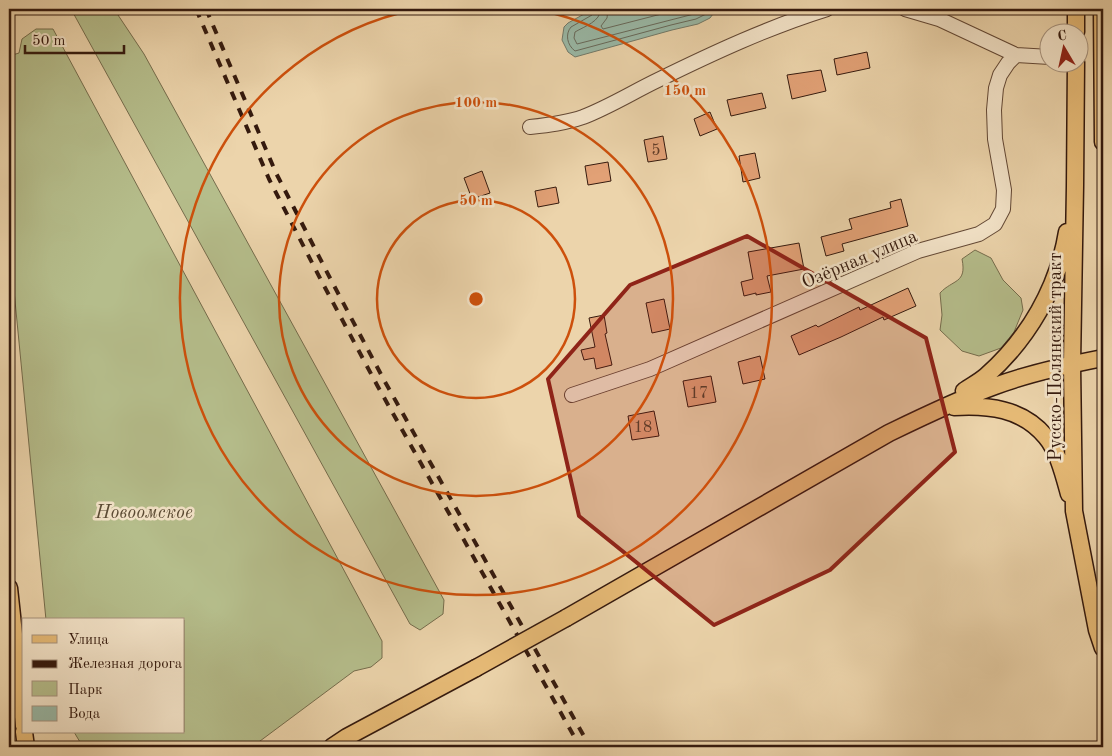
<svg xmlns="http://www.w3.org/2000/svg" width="1112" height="756" font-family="'Old Standard TT',serif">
  <rect width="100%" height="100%" fill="#ecd4ab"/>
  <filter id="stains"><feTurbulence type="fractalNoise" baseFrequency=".004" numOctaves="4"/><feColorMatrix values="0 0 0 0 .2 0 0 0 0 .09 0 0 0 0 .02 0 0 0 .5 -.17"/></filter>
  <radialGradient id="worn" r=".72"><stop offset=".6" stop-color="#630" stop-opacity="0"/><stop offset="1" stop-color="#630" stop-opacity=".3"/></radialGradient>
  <path fill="#b5bd8b" stroke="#756c4c" d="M 71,9 L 114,9 L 144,54 L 444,600 L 443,614 L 420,630 L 410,624 Z
    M 36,29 L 53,29 L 382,641 L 382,658 L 371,667 L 354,671 L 252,747 L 83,747 L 74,732 L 184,732 L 184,620 L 46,620 L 9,239 L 9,56 L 19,53 L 22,39 Z
    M 975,250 L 991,258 L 1003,280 L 1021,298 L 1023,310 L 1014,332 L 1001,348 L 979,356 L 962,351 L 940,330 L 942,315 L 940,293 C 953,279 967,284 962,259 Z"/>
  <path fill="#99b8a6" stroke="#717969" d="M 593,9 L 710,9 L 712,10 L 713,14 L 710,18 L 698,24 L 672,30 L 575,57 L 568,52 L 562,40 L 564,27 L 568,23 Z"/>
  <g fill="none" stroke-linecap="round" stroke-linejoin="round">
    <path stroke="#67695a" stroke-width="1" d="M 594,9 L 594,12 L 592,15 L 571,27 C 565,34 567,45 575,51 L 671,25 L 696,19 L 706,14 L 707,9
      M 601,9 C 600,22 585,26 575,32 L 574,38 L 577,44 L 694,14 L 700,11 L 701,9
      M 608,9 L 607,18 L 601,26 L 603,29 L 681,9"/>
  </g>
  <path fill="#e2a176" stroke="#351a0e" d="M 867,52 L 870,68 L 837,75 L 834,59 Z
    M 821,70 L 826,91 L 792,99 L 787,75 Z
    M 762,93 L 766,108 L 731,116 L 727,100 Z
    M 710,112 L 717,129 L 700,136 L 694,119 Z
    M 663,136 L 667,159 L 648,162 L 644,140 Z
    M 755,153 L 760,178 L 743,182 L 739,156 Z
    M 608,162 L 611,181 L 588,185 L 585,166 Z
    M 482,171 L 490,193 L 472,199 L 464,178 Z
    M 556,187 L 559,203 L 538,207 L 535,191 Z
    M 901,199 L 908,226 L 842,244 L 844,251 L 826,256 L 821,237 L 852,229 L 849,219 L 891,208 L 890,202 Z
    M 799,243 L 804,269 L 767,276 L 771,292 L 756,295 L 756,293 L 744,296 L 741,282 L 753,279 L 748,252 Z
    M 908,288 L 916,306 L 884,320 L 883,317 L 841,337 L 799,355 L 791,336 L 816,325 L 818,327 L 859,307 L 860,310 Z
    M 664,299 L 670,329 L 652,333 L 646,303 Z
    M 604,315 L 607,333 L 605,334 L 612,365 L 596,369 L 594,358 L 584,360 L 581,350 L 595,347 L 589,318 Z
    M 760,356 L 765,379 L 743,384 L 738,362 Z
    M 711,376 L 716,402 L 688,407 L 683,381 Z
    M 654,411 L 659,436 L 632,440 L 628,416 Z"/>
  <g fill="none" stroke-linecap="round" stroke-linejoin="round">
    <defs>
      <path id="minor" d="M 905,9 L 939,19 L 1016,55 L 1050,57
        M 530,127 C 548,125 566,123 583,117 C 609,107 633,92 658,80 C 713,53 769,27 827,9
        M 572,395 L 650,369 L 918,251 L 979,234 L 995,224 L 1003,209 L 1004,190 L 995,139 L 994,110 L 996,88 L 1000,75 L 1008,63 L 1016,55"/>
      <path id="major" d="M 1076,9 L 1076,32
        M 1102,9 L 1103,142
        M 1076,62 L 1075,186 L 1072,364 L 1074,511 L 1097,630 L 1103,648
        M 964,391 C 971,386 979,382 986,376 C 1028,339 1058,288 1067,232
        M 954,407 C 988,405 1022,408 1046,437 C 1058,451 1064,476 1069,494
        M 9,588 L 24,726
        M 566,618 L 889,433 C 924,416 959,399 995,386 C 1030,373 1067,365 1103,358
        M 24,732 L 26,747
        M 332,747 L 347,737 L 476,668"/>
    </defs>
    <use href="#minor" stroke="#634835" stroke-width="16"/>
    <use href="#major" stroke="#351a0e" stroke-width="19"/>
    <use href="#minor" stroke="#f3e3c8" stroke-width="14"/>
    <use href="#major" stroke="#e6ba76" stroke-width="16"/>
    <path stroke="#351a0e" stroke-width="4" stroke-dasharray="9 9" stroke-linecap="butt" d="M 196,9 L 269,179 L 322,282 L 377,385 L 580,747
      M 206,9 L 276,173 L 330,278 L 384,380 L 590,747"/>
    <defs>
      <path id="major-bridge" d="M 476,668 L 566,618"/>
    </defs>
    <use href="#major-bridge" stroke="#351a0e" stroke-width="19" stroke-linecap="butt"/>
    <use href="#major-bridge" stroke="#e6ba76" stroke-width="16"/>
  </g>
  <path fill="#8f2418" fill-opacity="0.2" stroke="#8f2418" stroke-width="4" stroke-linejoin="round" d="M 747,236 L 926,338 L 955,452 L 830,570 L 714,625 L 579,516 L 548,379 L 630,285 Z"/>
  <g fill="none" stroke="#cd500c" stroke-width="2.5">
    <circle cx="476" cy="299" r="99"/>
    <circle cx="476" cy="299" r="197"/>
    <path d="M535 9A296 296 0 1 1 417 9"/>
  </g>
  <g text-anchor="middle" stroke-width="5" stroke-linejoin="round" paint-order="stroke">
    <g font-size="16" fill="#603c28">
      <text x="656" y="155">5</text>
      <text x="699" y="398">17</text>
      <text x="643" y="432">18</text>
    </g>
    <g font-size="19" fill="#351a0e" stroke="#f3e3c8">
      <text transform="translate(859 258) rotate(-23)" y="7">Озёрная улица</text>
      <text transform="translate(1054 357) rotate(-90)" y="7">Русско-Полянский тракт</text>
    </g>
    <g font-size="19" font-style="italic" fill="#5b4b34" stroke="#f3e3c8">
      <text x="144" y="518">Новоомское</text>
    </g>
  </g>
  <circle cx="476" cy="299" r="8" fill="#cd500c" stroke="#f3e3c8" stroke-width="2.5"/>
  <g font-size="15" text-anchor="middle" font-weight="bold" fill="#cd500c" stroke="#f3e3c8" stroke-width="5" stroke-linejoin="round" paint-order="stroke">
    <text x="685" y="95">150 m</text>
    <text x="476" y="107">100 m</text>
    <text x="476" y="205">50 m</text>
  </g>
  <rect width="1112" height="756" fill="none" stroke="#ecd4ab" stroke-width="30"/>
  <rect x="10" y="10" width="1092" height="736" fill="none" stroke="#351a0e" stroke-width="2.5"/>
  <rect x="15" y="15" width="1082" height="726" fill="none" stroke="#351a0e"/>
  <rect x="22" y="618" width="162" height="115" fill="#f3e3c8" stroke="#a7937e"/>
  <rect x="32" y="635" width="25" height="8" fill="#e6ba76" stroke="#a7937e"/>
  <text x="68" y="644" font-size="15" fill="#351a0e">Улица</text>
  <rect x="32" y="660" width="25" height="8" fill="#351a0e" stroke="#a7937e"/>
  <text x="68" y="668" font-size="15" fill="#351a0e">Железная дорога</text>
  <rect x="32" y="681" width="25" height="15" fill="#b5bd8b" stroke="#a7937e"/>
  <text x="68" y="694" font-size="15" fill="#351a0e">Парк</text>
  <rect x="32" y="706" width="25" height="15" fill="#99b8a6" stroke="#a7937e"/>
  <text x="68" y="718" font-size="15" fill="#351a0e">Вода</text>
  <g transform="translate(1064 48) rotate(351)"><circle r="24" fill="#f3e3c8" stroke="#a7937e"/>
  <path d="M0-4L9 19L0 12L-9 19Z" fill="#8f2418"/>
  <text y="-8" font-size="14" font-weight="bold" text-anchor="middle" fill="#351a0e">С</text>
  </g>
  <path d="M25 45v8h99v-8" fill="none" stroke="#351a0e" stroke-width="2.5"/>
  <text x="32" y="45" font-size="15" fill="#351a0e" stroke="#f3e3c8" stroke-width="4" paint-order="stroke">50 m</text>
  <rect width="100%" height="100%" filter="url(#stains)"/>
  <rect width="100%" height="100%" fill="url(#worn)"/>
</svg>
